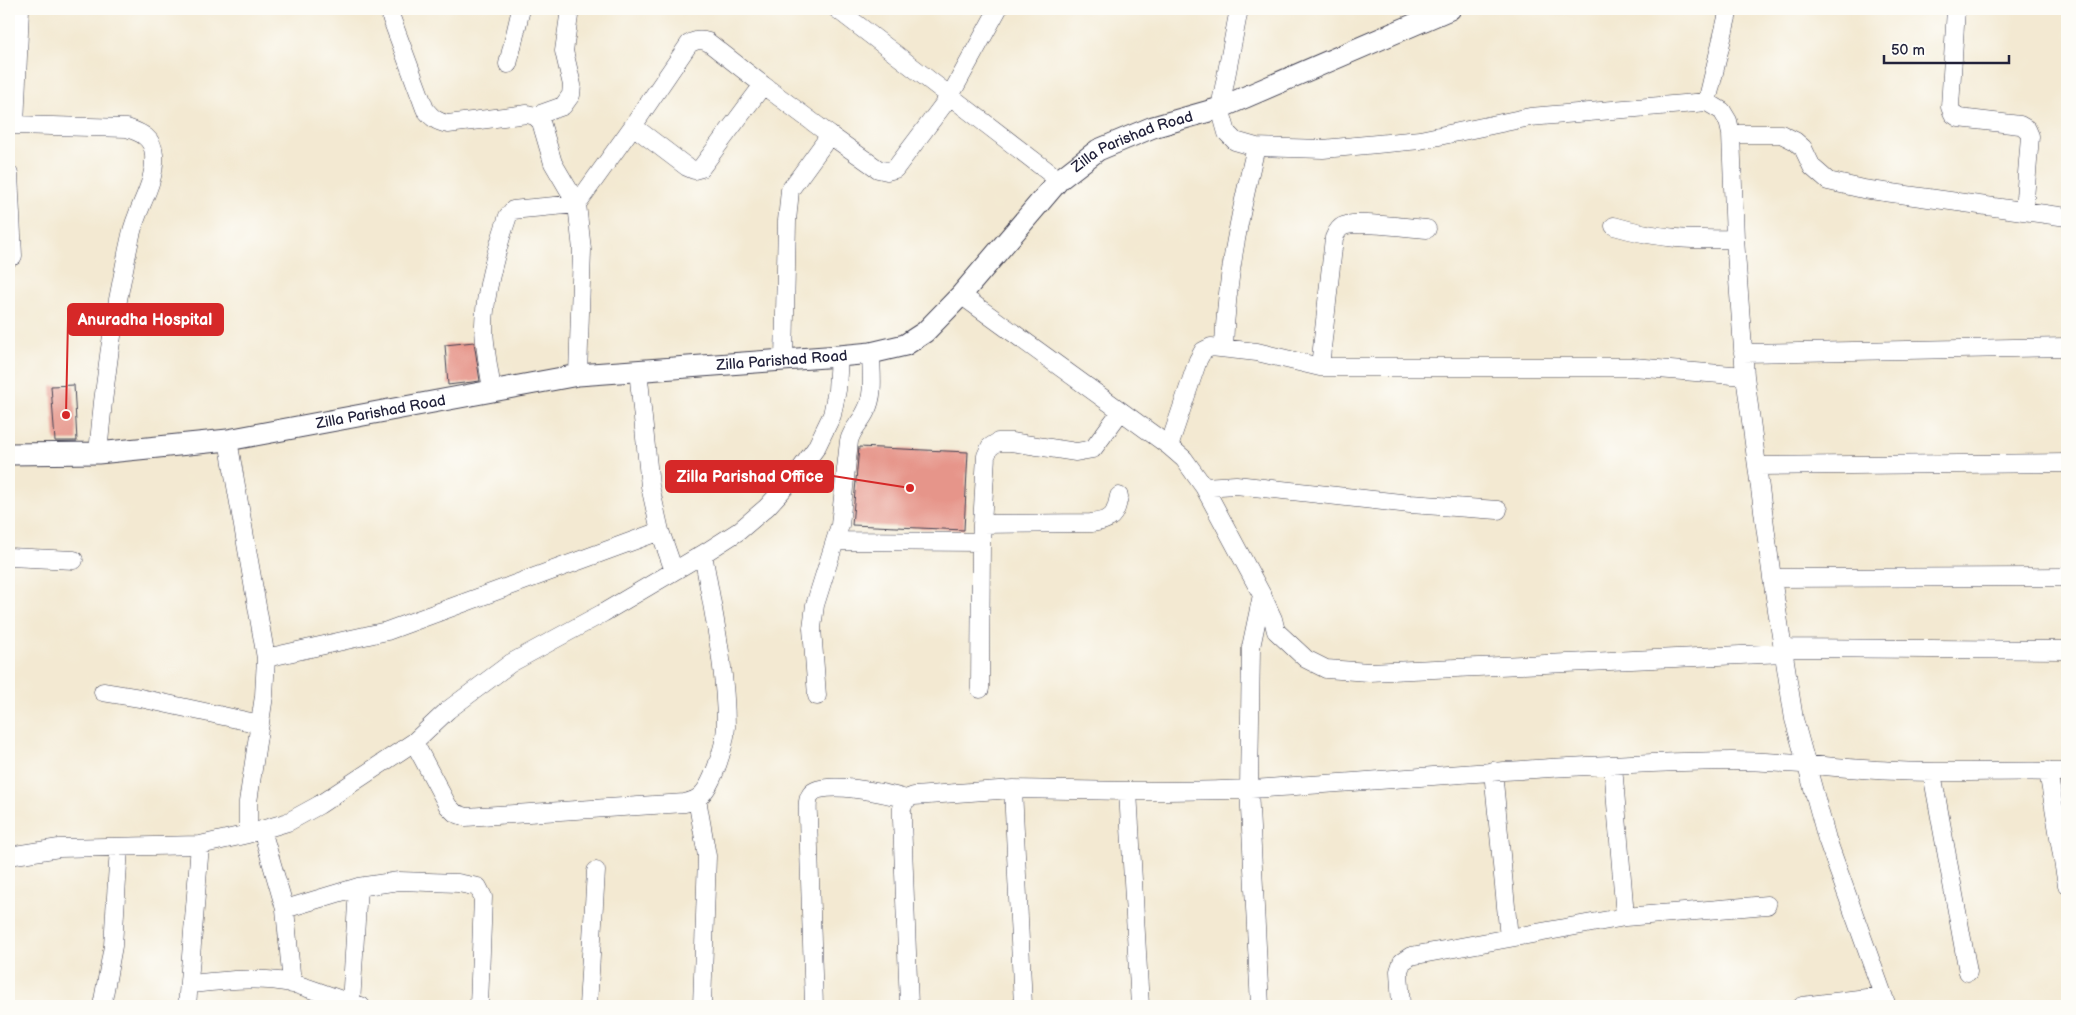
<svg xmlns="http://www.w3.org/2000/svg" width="2076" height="1015" font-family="'Balsamiq Sans',sans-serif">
  <rect width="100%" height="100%" fill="#fdfcf7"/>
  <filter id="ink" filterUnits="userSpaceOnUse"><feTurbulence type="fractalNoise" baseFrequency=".02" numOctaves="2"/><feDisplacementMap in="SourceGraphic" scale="10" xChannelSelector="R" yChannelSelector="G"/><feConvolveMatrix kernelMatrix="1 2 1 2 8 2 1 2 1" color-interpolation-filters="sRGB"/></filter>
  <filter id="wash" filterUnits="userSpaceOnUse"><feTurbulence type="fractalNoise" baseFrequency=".0096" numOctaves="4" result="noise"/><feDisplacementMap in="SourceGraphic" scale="20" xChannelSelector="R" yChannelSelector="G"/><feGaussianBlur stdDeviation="1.12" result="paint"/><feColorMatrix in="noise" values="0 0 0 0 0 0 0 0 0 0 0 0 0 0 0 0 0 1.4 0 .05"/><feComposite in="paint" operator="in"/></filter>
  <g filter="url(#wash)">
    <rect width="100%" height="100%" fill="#f3e9d2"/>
    <g id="blocks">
      <path fill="#e6958a" d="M 474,342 L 480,381 L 448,385 L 445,345 Z
        M 74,385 L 77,441 L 55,441 L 51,386 Z
        M 859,447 L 968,452 L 964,530 L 852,525 Z"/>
    </g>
  </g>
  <g filter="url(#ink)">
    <use href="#blocks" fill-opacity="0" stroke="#414052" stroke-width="1"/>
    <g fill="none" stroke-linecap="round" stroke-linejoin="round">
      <defs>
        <path id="minor" d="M 388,9 L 425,109 C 432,118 437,122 448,124 L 527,114 L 535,116 L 541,122 L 553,163 L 577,204 L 582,250 L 578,375
          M 837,9 L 950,96 L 998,9
          M 1239,9 L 1220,108 L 1227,133 L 1235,141 L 1256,147 L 1323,149 L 1420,140 L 1530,117 L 1707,102 L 1722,111 L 1728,121 L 1731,134 L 1735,239 L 1745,376 L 1772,578 L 1794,719 L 1827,839 L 1887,1006
          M 1956,9 L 1950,107 L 1953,114 L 1959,118 L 2020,125 L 2027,129 L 2030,136 L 2024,211
          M 508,64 L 521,9
          M 763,85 L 830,135 L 878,169 L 887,171 L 895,169 L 950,96 L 1059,180
          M 1707,102 L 1729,9
          M 535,116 L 563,106 L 571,95 L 572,85 L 564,51 L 570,9
          M 15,125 L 127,128 C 142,133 153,138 154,155 C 156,184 137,207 131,235 C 115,307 104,379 98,453
          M 9,126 L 15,125 L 20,9
          M 1731,134 L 1781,134 L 1795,141 L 1803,148 L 1812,167 L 1828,181 L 1863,189 L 2067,217
          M 9,174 L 13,256
          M 1614,226 C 1658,239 1690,240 1735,239
          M 961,295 L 1169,446 L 1184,459 L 1204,487 L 1262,595 L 1273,619 L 1276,631 L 1306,659 L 1326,669 L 1369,672 L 1784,653
          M 1224,347 C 1226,279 1240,214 1256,147
          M 1743,353 L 2067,347
          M 784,360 L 787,221 L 790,190 L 830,135
          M 1320,367 L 1334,238 C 1337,231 1340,226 1347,225 C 1364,221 1408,228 1427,229
          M 638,370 L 650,486 L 660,531 L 674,571
          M 492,390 C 489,369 484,347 484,325 C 485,290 497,248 508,216 L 513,210 L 522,209 L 577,204 L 633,126 L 687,167 L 694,170 L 701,168 L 763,85 L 708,42 C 700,39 695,40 689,44 L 633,126
          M 228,440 L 266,658 L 264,696 L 248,802 L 248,834
          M 1169,446 L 1198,360 L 1203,351 L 1211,347 L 1257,352 L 1320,367 L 1633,367 L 1745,376
          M 1758,466 L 2067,463
          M 1204,487 L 1236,485 L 1410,504 L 1498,510
          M 982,524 L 1091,523 C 1112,520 1115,517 1119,496
          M 836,541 L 981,542
          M 9,557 L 74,560
          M 1772,578 L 2067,577
          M 1783,648 L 2067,650
          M 266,658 L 387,631 L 660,531
          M 980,689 L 981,542 L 986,456 L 990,447 L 998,442 L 1011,442 L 1076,452 L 1093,449 L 1121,411
          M 103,692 L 140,698 L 260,724
          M 817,696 L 812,628 L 815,605 L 840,525 L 849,441 C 852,429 861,422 866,411 C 875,394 871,372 871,353
          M 414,742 L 448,806 L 455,813 L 466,817 L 685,803 C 688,802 693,801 696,799 C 712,791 725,745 726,727 C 726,669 713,611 703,554
          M 1613,765 L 1625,917 L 1767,905
          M 1493,771 L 1509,938
          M 2048,771 L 2067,885
          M 1932,773 L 1968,972
          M 1013,789 L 1023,1006
          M 697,799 L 707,856 L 702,1006
          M 262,830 L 285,909 L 292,984
          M 9,856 L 59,848 L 200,845 L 248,834 L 288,822 L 319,805 L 414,742 L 448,710 L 511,663 L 603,613 L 703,554 L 739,531 L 767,507 L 796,475 L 816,448 L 832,415 L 837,390 L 839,356
          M 285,909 L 358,887 L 399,881 L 458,883 L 478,887 L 483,897 L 479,1006
          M 190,984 C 223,981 258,976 291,983 C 315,989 337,1000 361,1006
          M 351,1004 L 358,887
          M 102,1006 L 113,946 L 119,847
          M 187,1006 L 200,845
          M 588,1006 L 596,871
          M 814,1006 L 808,817 C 808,810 806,801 811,794 C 822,779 889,794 906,799
          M 909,1006 L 902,819 L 902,808 L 906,799 L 914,796 L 1013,789 L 1128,791
          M 1140,1006 L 1128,791 C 1169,791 1210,791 1251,789 C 1412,779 1571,763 1732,761 C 1788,761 1842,769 1897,771 C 1954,774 2011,770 2067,772
          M 1260,1006 L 1249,789 L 1251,647 L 1262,595
          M 1401,1006 L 1399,971 L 1402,962 L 1411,956 L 1625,917
          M 1802,1006 L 1883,996"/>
        <g id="major">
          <path id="s1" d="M 9,454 L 98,453 L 228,440 L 578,375 L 839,356 L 871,353 L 905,345 L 925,332 L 961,295 L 1059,180 L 1098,150 L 1153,127 L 1220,108 L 1450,9"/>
        </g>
      </defs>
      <use href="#minor" stroke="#414052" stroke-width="19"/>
      <use href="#major" stroke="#414052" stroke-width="23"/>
      <use href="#minor" stroke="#fff" stroke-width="18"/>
      <use href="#major" stroke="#fff" stroke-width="21"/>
    </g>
  </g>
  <g text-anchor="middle" stroke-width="4" stroke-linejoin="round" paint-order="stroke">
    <g font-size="15" fill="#22223b" stroke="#fdfcf7">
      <text dy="5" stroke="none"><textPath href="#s1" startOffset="1215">Zilla Parishad Road</textPath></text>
      <text dy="5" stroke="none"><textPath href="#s1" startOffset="780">Zilla Parishad Road</textPath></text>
      <text dy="5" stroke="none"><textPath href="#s1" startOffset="375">Zilla Parishad Road</textPath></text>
    </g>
  </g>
  <path fill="none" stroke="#d62828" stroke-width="2" d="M66 415L68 319M910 488L833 476"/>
  <g fill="#d62828" stroke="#fdfcf7" stroke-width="2">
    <circle cx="66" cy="415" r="5"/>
    <circle cx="910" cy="488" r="5"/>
  </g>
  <g fill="#d62828" stroke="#d62828" stroke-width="2">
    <rect x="68" y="304" width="155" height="31" rx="5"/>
    <rect x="666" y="461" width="167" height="31" rx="5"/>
  </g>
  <g font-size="16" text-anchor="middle" font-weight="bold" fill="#fff">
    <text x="145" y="325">Anuradha Hospital</text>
    <text x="750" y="482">Zilla Parishad Office</text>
  </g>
  <rect width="2076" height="1015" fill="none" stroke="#fdfcf7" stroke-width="30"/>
  <path d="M1884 55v8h125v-8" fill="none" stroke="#22223b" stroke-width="2.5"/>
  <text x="1891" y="55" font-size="15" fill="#22223b" stroke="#fdfcf7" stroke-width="4" paint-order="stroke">50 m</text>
</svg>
